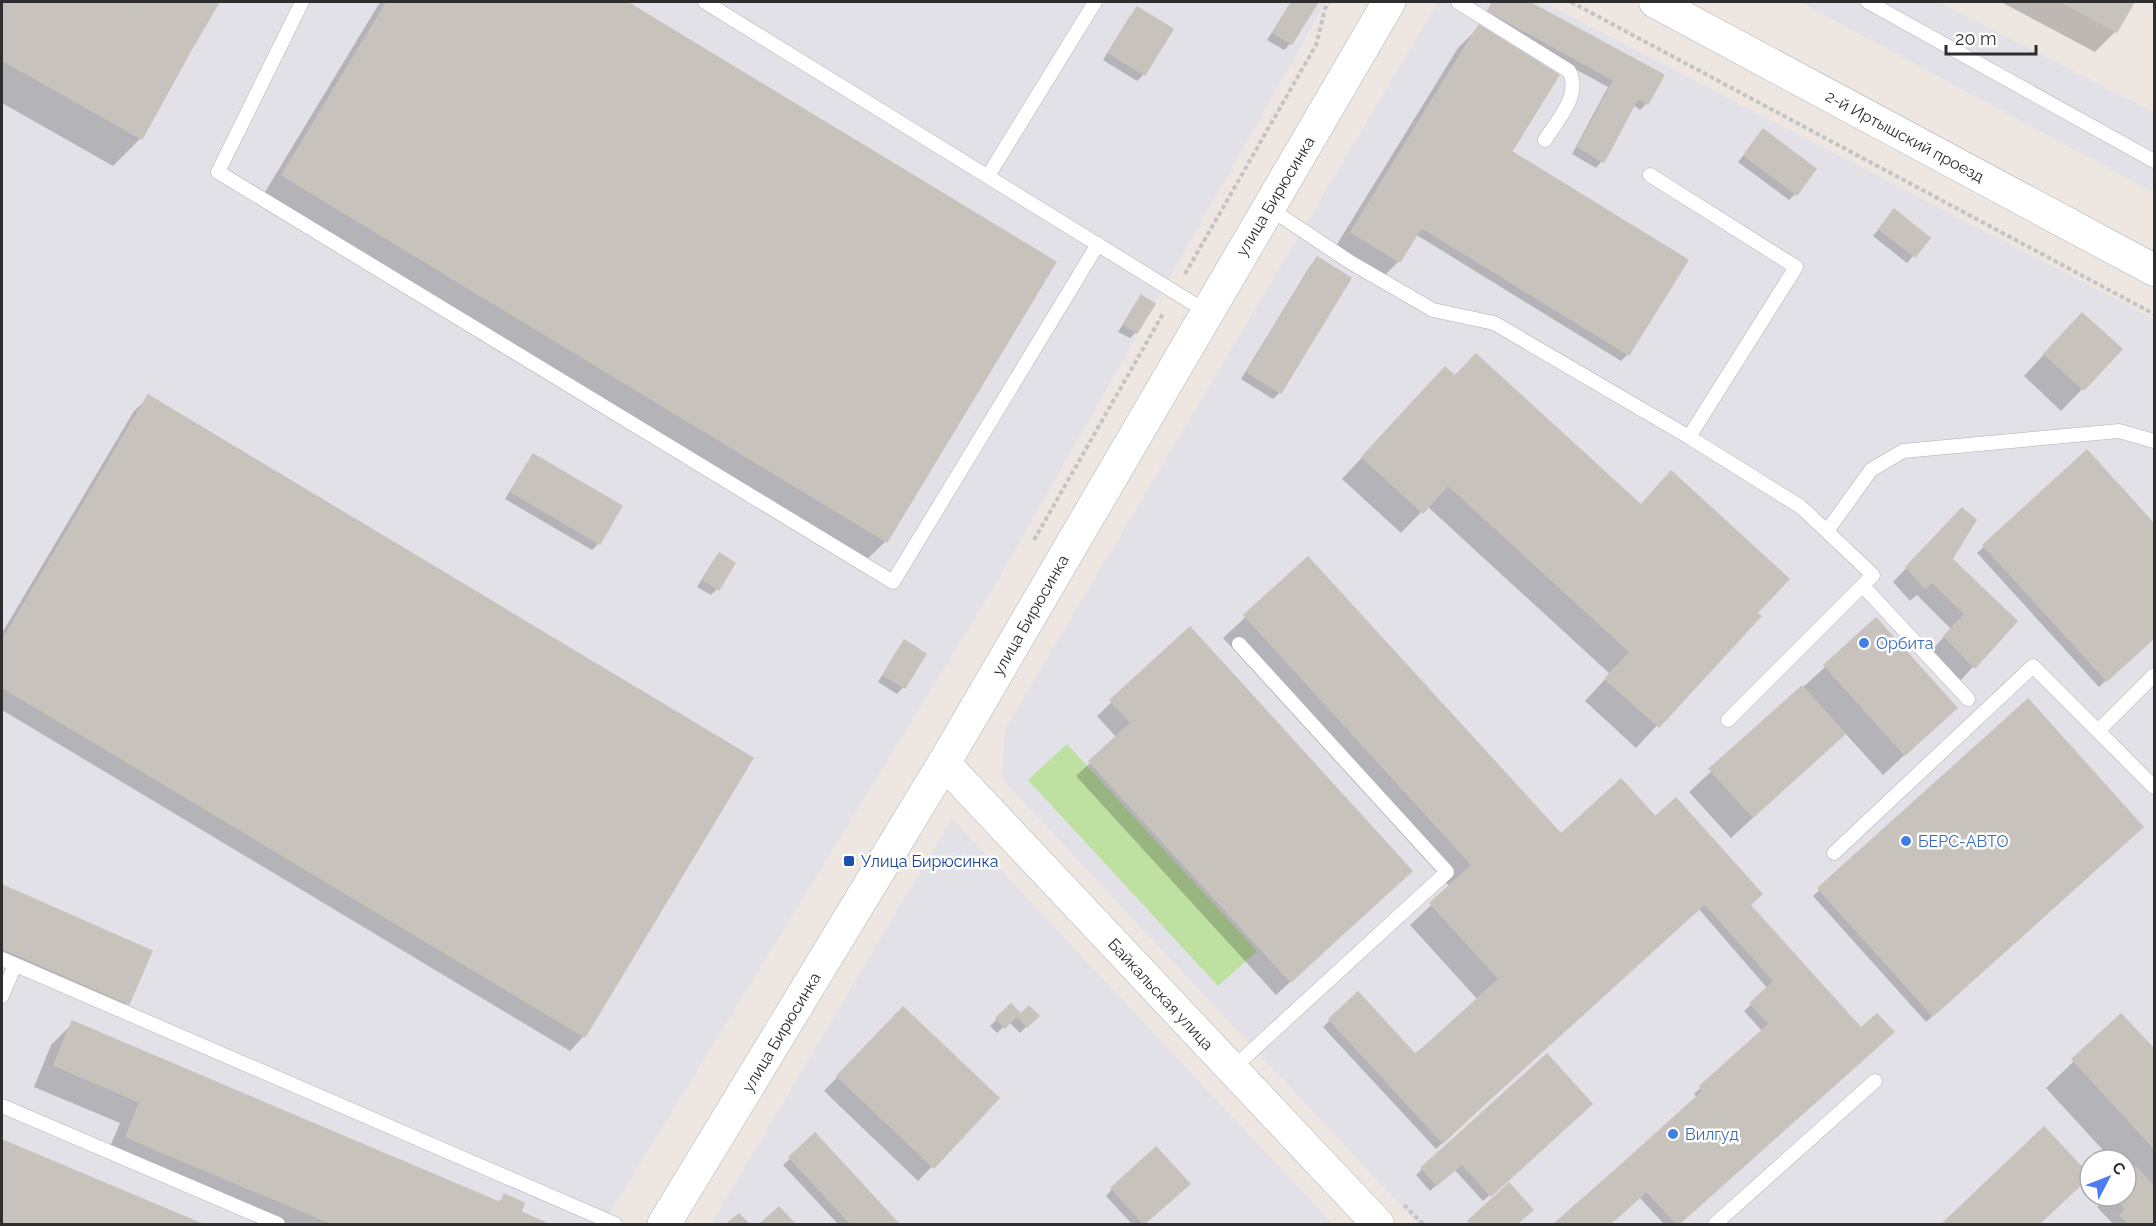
<svg xmlns="http://www.w3.org/2000/svg" width="2156" height="1226" font-family="Raleway,sans-serif">
  <rect width="100%" height="100%" fill="#eee7e1"/>
  <path fill="#e2e1e7" fill-rule="evenodd" d="M 2,2 L 1326,2 L 997,582 L 603,1224 L 2,1224 Z
    M 1438,2 L 1543,2 L 2154,319 L 2154,1224 L 1418,1224 L 1002,779 L 1005,729 ZM 2090,1160 L 2126,1160 L 2126,1196 L 2090,1196 Z
    M 1800,2 L 1938,2 L 2154,112 L 2154,185 L 2151,191 Z
    M 952,818 L 1333,1224 L 711,1224 Z"/>
  <path fill="#bee1a2" d="M 1067,744 L 1257,951 L 1218,986 L 1028,780 Z"/>
  <path fill="#0003" d="M 2,2 L 217,2 L 141,138 L 113,166 L 2,103 Z
    M 380,2 L 624,2 L 1054,262 L 886,541 L 864,562 L 262,197 Z
    M 1291,2 L 1316,2 L 1291,43 L 1284,50 L 1267,40 Z
    M 1492,2 L 1526,2 L 1662,76 L 1647,103 L 1640,110 L 1633,105 L 1602,161 L 1596,168 L 1572,154 L 1608,87 L 1483,19 Z
    M 2001,2 L 2132,2 L 2116,31 L 2095,52 Z
    M 1137,9 L 1144,74 L 1137,81 L 1103,60 L 1130,16 Z
    M 1479,27 L 1557,75 L 1510,152 L 1628,354 L 1621,361 L 1415,234 L 1399,261 L 1377,283 L 1331,254 L 1458,48 Z
    M 1763,131 L 1795,194 L 1789,200 L 1738,162 Z
    M 1894,211 L 1928,238 L 1907,263 L 1873,236 Z
    M 1317,259 L 1280,392 L 1273,399 L 1241,379 L 1310,266 Z
    M 1142,297 L 1136,332 L 1130,338 L 1118,332 L 1135,304 Z
    M 2061,336 L 2120,350 L 2061,411 L 2024,376 Z
    M 1424,390 L 1640,506 L 1671,473 L 1759,616 L 1636,748 L 1585,701 L 1610,674 L 1427,506 L 1401,533 L 1342,479 Z
    M 149,397 L 584,1036 L 570,1051 L 2,710 L 2,633 L 134,411 Z
    M 2087,452 L 2154,527 L 2154,636 L 2099,687 L 1977,553 Z
    M 533,456 L 620,507 L 599,543 L 592,550 L 505,499 L 527,463 Z
    M 1948,524 L 1950,559 L 2015,621 L 1960,681 L 1931,651 L 1951,629 L 1917,595 L 1910,601 L 1893,582 Z
    M 719,555 L 717,589 L 711,595 L 697,587 L 713,561 Z
    M 1308,559 L 1561,836 L 1655,819 L 1676,800 L 1749,905 L 1861,1030 L 1885,1039 L 1678,1224 L 1664,1224 L 1639,1197 L 1608,1224 L 1556,1224 L 1697,1098 L 1694,1094 L 1763,1032 L 1744,1011 L 1768,989 L 1698,908 L 1436,1149 L 1323,1027 L 1358,994 L 1415,1056 L 1478,1000 L 1410,925 L 1450,887 L 1223,638 Z
    M 1876,620 L 1955,708 L 1883,775 L 1845,733 L 1731,838 L 1689,792 Z
    M 1190,629 L 1396,885 L 1276,995 L 1076,776 L 1117,738 L 1097,716 Z
    M 905,642 L 903,687 L 897,694 L 878,682 L 898,649 Z
    M 2028,701 L 2141,827 L 2120,848 L 1926,1022 L 1813,896 Z
    M 2,887 L 150,952 L 127,1003 L 121,1010 L 2,958 Z
    M 1011,1006 L 1021,1016 L 1037,1016 L 1020,1033 L 1009,1022 L 997,1033 L 990,1026 Z
    M 2121,1016 L 2154,1052 L 2154,1224 L 2113,1224 L 2097,1207 L 2107,1196 L 2126,1196 L 2126,1160 L 2112,1160 L 2046,1088 Z
    M 73,1023 L 497,1203 L 505,1196 L 519,1212 L 546,1224 L 262,1224 L 105,1158 L 120,1123 L 34,1087 L 51,1045 Z
    M 888,1023 L 997,1098 L 918,1181 L 824,1091 Z
    M 1584,1111 L 1483,1201 L 1454,1169 L 1430,1191 L 1416,1175 L 1422,1169 Z
    M 2044,1129 L 2074,1190 L 2038,1224 L 1944,1224 Z
    M 815,1135 L 897,1224 L 838,1224 L 783,1165 Z
    M 2,1141 L 198,1224 L 2,1224 Z
    M 1112,1189 L 1181,1191 L 1144,1224 L 1132,1224 L 1106,1196 Z
    M 1525,1216 L 1515,1224 L 1466,1224 L 1469,1222 Z"/>
  <path fill="#c7c2bc" stroke="#cac3bb" stroke-width="1.5" d="M 2,2 L 105,2 L 191,50 L 142,139 L 2,60 Z
    M 105,2 L 219,2 L 191,50 Z
    M 387,2 L 627,2 L 1056,262 L 887,542 L 282,175 Z
    M 1292,2 L 1318,2 L 1292,44 L 1273,33 Z
    M 1494,2 L 1529,2 L 1664,75 L 1648,104 L 1638,98 L 1604,162 L 1578,147 L 1614,80 L 1488,11 Z
    M 2062,2 L 2134,2 L 2117,32 Z
    M 1137,7 L 1173,29 L 1145,75 L 1109,53 Z
    M 1479,25 L 1559,75 L 1512,151 L 1431,102 Z
    M 1431,102 L 1480,132 L 1400,262 L 1351,232 Z
    M 1763,129 L 1816,169 L 1797,195 L 1744,155 Z
    M 1480,132 L 1688,260 L 1629,355 L 1421,227 Z
    M 1894,209 L 1930,238 L 1915,257 L 1879,229 Z
    M 1317,257 L 1351,278 L 1281,393 L 1247,372 Z
    M 1141,295 L 1155,304 L 1137,333 L 1124,324 Z
    M 2082,313 L 2122,349 L 2084,390 L 2044,354 Z
    M 1476,354 L 1641,505 L 1671,471 L 1789,579 L 1757,613 L 1761,616 L 1659,727 L 1605,679 L 1630,652 L 1448,485 L 1423,513 L 1362,457 L 1445,367 L 1455,376 Z
    M 148,395 L 753,758 L 585,1037 L 2,687 L 2,641 Z
    M 2087,450 L 2154,524 L 2154,638 L 2107,681 L 1983,545 Z
    M 533,454 L 622,506 L 600,544 L 511,492 Z
    M 1962,508 L 1976,520 L 1952,559 L 2017,621 L 1975,668 L 1944,636 L 1965,614 L 1932,582 L 1925,588 L 1906,567 Z
    M 719,553 L 735,563 L 719,590 L 703,580 Z
    M 1308,557 L 1561,834 L 1621,779 L 1721,889 L 1479,1109 L 1423,1048 L 1499,979 L 1430,903 L 1472,865 L 1244,615 Z
    M 1876,618 L 1957,708 L 1905,755 L 1824,665 Z
    M 1190,627 L 1412,871 L 1332,944 L 1110,700 Z
    M 904,640 L 926,654 L 905,688 L 883,675 Z
    M 1802,686 L 1845,734 L 1753,817 L 1709,769 Z
    M 2028,699 L 2143,827 L 2092,873 L 1977,745 Z
    M 1131,723 L 1332,944 L 1291,982 L 1089,761 Z
    M 1977,745 L 2092,873 L 1933,1016 L 1818,888 Z
    M 1676,798 L 1762,894 L 1750,905 L 1861,1028 L 1877,1014 L 1894,1032 L 1679,1224 L 1677,1224 L 1622,1164 L 1703,1091 L 1700,1086 L 1769,1024 L 1750,1003 L 1774,981 L 1704,903 L 1721,889 L 1656,816 Z
    M 2,885 L 152,951 L 129,1004 L 2,948 Z
    M 1358,992 L 1415,1054 L 1423,1048 L 1479,1109 L 1443,1143 L 1329,1019 Z
    M 1011,1004 L 1021,1014 L 1029,1006 L 1039,1016 L 1027,1027 L 1017,1016 L 1005,1028 L 996,1018 Z
    M 903,1007 L 999,1098 L 934,1168 L 837,1076 Z
    M 2121,1014 L 2154,1049 L 2154,1148 L 2072,1059 Z
    M 72,1021 L 501,1203 L 504,1194 L 524,1203 L 521,1212 L 548,1224 L 333,1224 L 126,1137 L 140,1102 L 54,1065 Z
    M 1547,1054 L 1592,1104 L 1491,1196 L 1462,1164 L 1437,1185 L 1421,1168 Z
    M 2044,1127 L 2090,1176 L 2039,1224 L 1942,1224 Z
    M 815,1133 L 899,1224 L 851,1224 L 789,1157 Z
    M 2,1140 L 202,1224 L 9,1224 L 2,1221 Z
    M 1156,1147 L 1190,1184 L 1144,1224 L 1111,1188 Z
    M 1622,1164 L 1647,1191 L 1610,1224 L 1554,1224 Z
    M 2136,1167 L 2154,1187 L 2154,1224 L 2129,1224 L 2120,1215 L 2126,1209 L 2114,1196 L 2126,1196 L 2126,1176 Z
    M 1509,1183 L 1533,1210 L 1517,1224 L 1471,1224 L 1468,1221 Z
    M 779,1207 L 795,1224 L 760,1224 Z
    M 739,1214 L 749,1224 L 726,1224 Z"/>
  <g fill="none" stroke-linecap="round" stroke-linejoin="round">
    <defs>
      <path id="service" d="M 302,2 L 218,172 L 893,582 L 1098,244
        M 705,2 L 1207,312
        M 1458,2 L 1569,71 C 1582,95 1557,120 1545,140
        M 1868,2 L 2154,161
        M 1650,175 L 1796,267 L 1689,437
        M 988,176 L 1095,2
        M 1269,208 L 1350,262 L 1433,310 L 1494,323 L 1689,437 L 1801,507 L 1873,575 L 1728,720
        M 1827,531 L 1871,470 L 1903,451 L 2119,431 L 2154,441
        M 1863,586 L 1968,699
        M 2098,731 L 2154,787
        M 1834,853 L 2033,666 L 2098,731 L 2154,675
        M 2,959 L 615,1224
        M 2,996 L 15,965
        M 1232,1069 L 1447,872 L 1239,644
        M 2,1106 L 278,1224
        M 1715,1224 L 1875,1081"/>
      <path id="tertiary" d="M 1655,2 L 2154,270
        M 944,763 L 1378,1224"/>
      <path id="secondary" d="M 664,1224 L 944,763 L 1389,2"/>
    </defs>
    <use href="#service" stroke="#aeb1b9" stroke-width="15"/>
    <use href="#tertiary" stroke="#aeb1b9" stroke-width="33"/>
    <use href="#secondary" stroke="#aeb1b9" stroke-width="34"/>
    <path stroke="#c4c4c4" stroke-width="4" stroke-dasharray="4.5 3" stroke-linecap="butt" d="M 1571,2 L 2154,314
      M 1185,274 L 1316,45 L 1325,9 L 1329,2
      M 1034,540 L 1164,312
      M 1404,1205 L 1423,1224"/>
    <use href="#service" stroke="#fff" stroke-width="14"/>
    <use href="#tertiary" stroke="#fff" stroke-width="32"/>
    <use href="#secondary" stroke="#fff" stroke-width="33"/>
  </g>
  <g fill="#3f7fe0" stroke="#fff" stroke-width="2">
    <circle cx="1864" cy="643" r="6"/>
    <circle cx="1906" cy="841" r="6"/>
    <circle cx="1673" cy="1134" r="6"/>
  </g>
  <rect fill="#1a4fb4" stroke="#fff" stroke-width="2" x="843" y="855" width="12" height="12" rx="3"/>
  <g text-anchor="middle" stroke-width="5" stroke-linejoin="round" paint-order="stroke">
    <g font-size="16" fill="#2e2e2e" stroke="#fff">
      <text transform="translate(1905 136) rotate(28)" y="6">2-й Иртышский проезд</text>
      <text transform="translate(1275 196) rotate(-59)" y="6">улица Бирюсинка</text>
      <text transform="translate(1030 615) rotate(-60)" y="6">улица Бирюсинка</text>
      <text transform="translate(1161 994) rotate(47)" y="6">Байкальская улица</text>
      <text transform="translate(781 1032) rotate(-59)" y="6">улица Бирюсинка</text>
    </g>
    <g font-size="16" fill="#366cbe" stroke="#fff" text-anchor="start">
      <text x="1876" y="649">Орбита</text>
      <text x="1918" y="847">БЕРС-АВТО</text>
      <text x="1685" y="1140">Вилгуд</text>
    </g>
    <g font-size="16" fill="#164399" stroke="#fff" text-anchor="start">
      <text x="861" y="867">Улица Бирюсинка</text>
    </g>
  </g>
  <rect width="2156" height="1226" fill="none" stroke="#2e2e2e" stroke-width="6"/>
  <g transform="translate(2108 1178) rotate(48)"><circle r="28" fill="#ffffff" stroke="#ababab" stroke-width="1.5"/>
  <path d="M0-4.5L10 22L0 15L-10 22Z" fill="#4c7df1"/>
  <text y="-9" font-size="16" font-weight="bold" text-anchor="middle" fill="#2e2e2e">С</text>
  </g>
  <path d="M1946 45v9h90v-9" fill="none" stroke="#2e2e2e" stroke-width="3"/>
  <text x="1955" y="45" font-size="18" fill="#2e2e2e" stroke="#ffffff" stroke-width="4.5" paint-order="stroke">20 m</text>
</svg>
